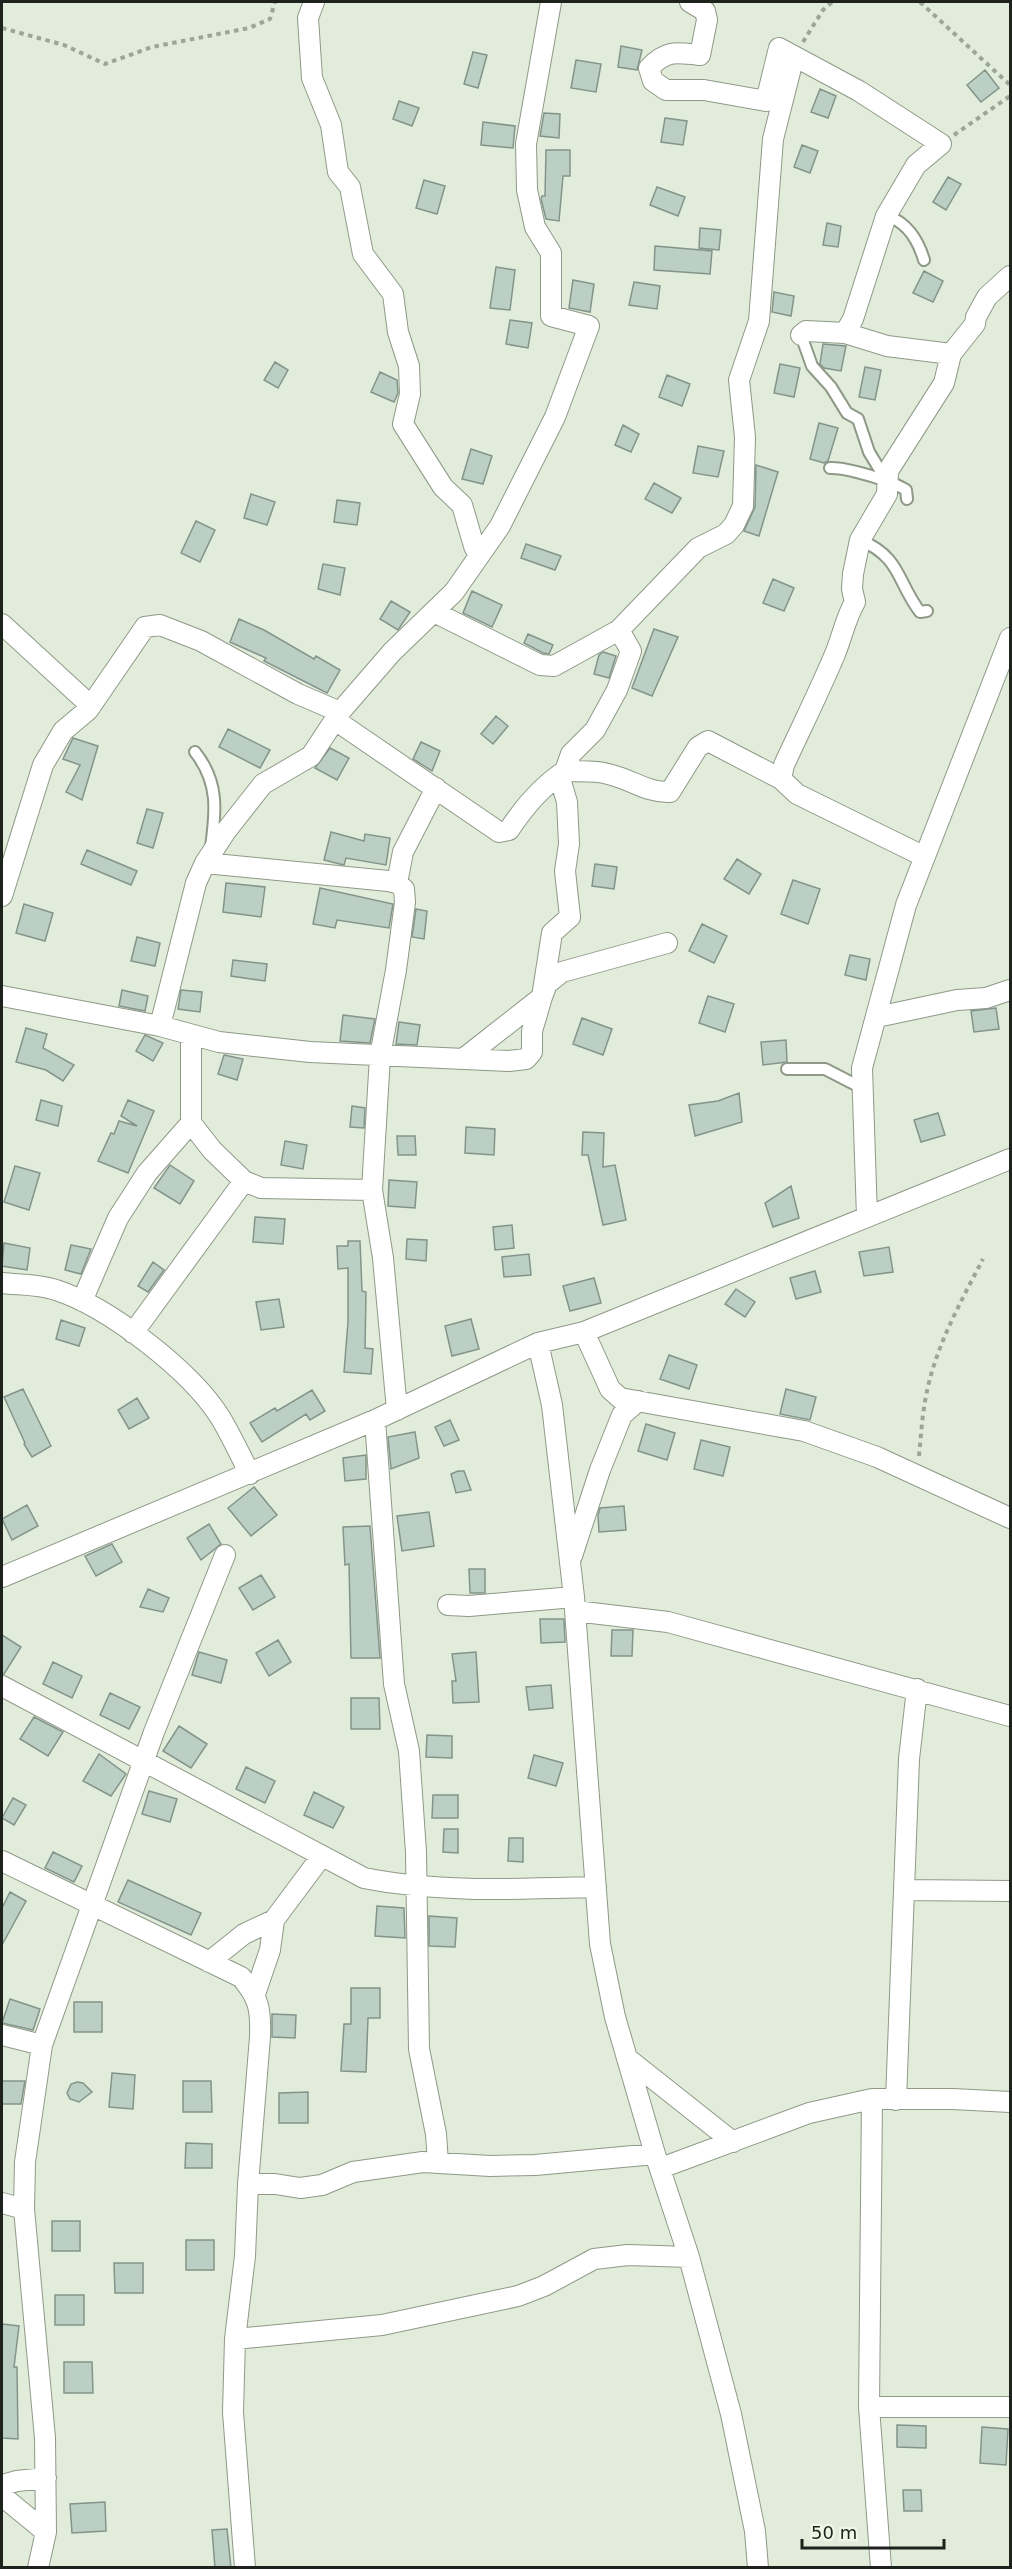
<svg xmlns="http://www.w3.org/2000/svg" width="1012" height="2569" font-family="'DejaVu Sans',sans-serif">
  <rect width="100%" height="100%" fill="#e1ecda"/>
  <path fill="#bccfc4" stroke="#83958b" stroke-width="1.5" d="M 621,46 L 642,50 L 637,70 L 618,67 Z
    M 473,52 L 487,55 L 478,88 L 464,84 Z
    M 576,60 L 601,64 L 596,92 L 571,88 Z
    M 985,70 L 999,88 L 981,102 L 967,85 Z
    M 820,89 L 836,96 L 828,118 L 811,112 Z
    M 399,101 L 419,108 L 412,126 L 393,119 Z
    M 544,113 L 560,114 L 559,138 L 540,136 Z
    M 665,118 L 687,121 L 683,145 L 661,142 Z
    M 483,122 L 515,126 L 513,148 L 481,145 Z
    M 802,145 L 818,151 L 810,173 L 794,167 Z
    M 546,150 L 570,150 L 570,176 L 563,176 L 559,221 L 546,219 L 541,199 L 542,196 L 545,196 Z
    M 948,177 L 961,184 L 946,210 L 933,202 Z
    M 424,180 L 445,186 L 437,214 L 416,208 Z
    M 657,187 L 685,197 L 678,216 L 650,205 Z
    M 827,223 L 841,226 L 838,247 L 823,245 Z
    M 700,228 L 721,230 L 719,250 L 699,248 Z
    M 655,246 L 712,251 L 710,274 L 654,270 Z
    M 496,267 L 515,270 L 510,310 L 490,308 Z
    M 924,271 L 943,281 L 933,302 L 913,293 Z
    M 573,280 L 594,284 L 590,312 L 569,308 Z
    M 634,282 L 660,286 L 657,309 L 629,305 Z
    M 774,292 L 794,296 L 791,316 L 772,312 Z
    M 510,320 L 532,323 L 528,348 L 506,344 Z
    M 823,344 L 846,346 L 841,371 L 824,368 L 820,364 Z
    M 275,362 L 288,370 L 278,388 L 264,380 Z
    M 780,364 L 800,368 L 794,397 L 774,393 Z
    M 865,367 L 881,370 L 875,400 L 859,397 Z
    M 380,372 L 397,380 L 398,393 L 394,402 L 371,392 Z
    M 667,375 L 690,384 L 682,406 L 659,397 Z
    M 819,423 L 838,428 L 828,461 L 824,463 L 810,459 Z
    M 623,425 L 639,434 L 631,452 L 615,445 Z
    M 698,446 L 724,451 L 718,477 L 693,473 Z
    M 471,449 L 492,456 L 483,484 L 462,479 Z
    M 756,465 L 778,472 L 759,536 L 744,531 L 755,507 Z
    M 654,483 L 681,498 L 672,513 L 645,499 Z
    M 251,494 L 275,502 L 267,525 L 244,518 Z
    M 337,500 L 360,503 L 357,525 L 334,522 Z
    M 196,521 L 215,530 L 200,562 L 181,553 Z
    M 526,544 L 561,556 L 555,570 L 521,558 Z
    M 323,564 L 345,568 L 340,595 L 318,589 Z
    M 773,579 L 794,588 L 784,611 L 763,603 Z
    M 472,591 L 502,605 L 492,627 L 463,613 Z
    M 391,601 L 410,612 L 398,630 L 380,619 Z
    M 239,619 L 264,630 L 314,659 L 316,656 L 340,670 L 327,693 L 264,661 L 266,658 L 230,642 Z
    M 654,629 L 678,637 L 652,696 L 632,688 Z
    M 528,634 L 553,645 L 549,654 L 543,653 L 524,643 Z
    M 603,652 L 616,656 L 609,678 L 594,674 L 599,655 Z
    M 496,716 L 508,726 L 493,744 L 481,734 Z
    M 228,729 L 270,750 L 260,768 L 219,747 Z
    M 73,738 L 98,746 L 82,800 L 66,792 L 80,765 L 63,759 Z
    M 421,742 L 440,751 L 432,771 L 413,759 Z
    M 330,748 L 349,758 L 337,780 L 315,768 Z
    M 147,809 L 163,813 L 153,848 L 137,843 Z
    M 331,832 L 364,841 L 365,834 L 390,838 L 386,865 L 346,858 L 344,865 L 324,860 Z
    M 87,850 L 137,871 L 131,885 L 81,864 Z
    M 737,859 L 761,874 L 749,894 L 724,879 Z
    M 595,864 L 617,867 L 614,889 L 592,886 Z
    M 793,880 L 820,889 L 808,924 L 781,914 Z
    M 226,883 L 265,887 L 261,917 L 223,912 Z
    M 320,888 L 393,904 L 389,928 L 337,920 L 335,928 L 313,924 Z
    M 24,904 L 53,913 L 45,941 L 16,933 Z
    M 416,909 L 427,911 L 424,939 L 412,937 Z
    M 702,924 L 727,936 L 714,963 L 689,951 Z
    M 137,937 L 160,943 L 155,966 L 131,961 Z
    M 850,955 L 870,959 L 866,980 L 845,975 Z
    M 233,960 L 267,964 L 265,981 L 231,976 Z
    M 122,990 L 148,996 L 145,1011 L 119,1006 Z
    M 181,990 L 202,992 L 200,1012 L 178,1009 Z
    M 708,996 L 734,1004 L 725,1032 L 699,1023 Z
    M 996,1008 L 999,1029 L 974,1032 L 971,1011 Z
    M 343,1015 L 375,1019 L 370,1043 L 340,1041 Z
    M 582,1018 L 612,1029 L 603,1055 L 573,1044 Z
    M 399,1022 L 420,1025 L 417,1045 L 396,1044 Z
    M 26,1028 L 47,1034 L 43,1048 L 74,1065 L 63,1081 L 46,1070 L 16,1062 Z
    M 145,1035 L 163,1043 L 153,1061 L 136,1051 Z
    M 786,1040 L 787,1062 L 763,1065 L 761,1042 Z
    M 224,1055 L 243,1059 L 237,1080 L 218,1074 Z
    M 739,1093 L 742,1122 L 695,1136 L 689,1105 L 718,1101 Z
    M 41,1100 L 62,1106 L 58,1126 L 36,1120 Z
    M 128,1100 L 154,1111 L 128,1173 L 98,1161 L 111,1133 L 114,1134 L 119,1121 L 137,1126 L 121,1116 Z
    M 352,1106 L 365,1108 L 364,1128 L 350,1127 Z
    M 938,1113 L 945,1135 L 921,1142 L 914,1120 Z
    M 466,1127 L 495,1129 L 494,1155 L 465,1153 Z
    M 583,1132 L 604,1133 L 603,1167 L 615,1165 L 626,1220 L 603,1225 L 588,1155 L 582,1155 Z
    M 397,1136 L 415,1136 L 416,1155 L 398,1155 Z
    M 285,1141 L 307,1145 L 303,1169 L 281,1165 Z
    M 170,1165 L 194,1181 L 180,1204 L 154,1188 Z
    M 15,1166 L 40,1173 L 29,1210 L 4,1202 Z
    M 389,1180 L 417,1182 L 415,1208 L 388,1206 Z
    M 791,1186 L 799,1218 L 773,1227 L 765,1203 Z
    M 255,1217 L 285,1219 L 283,1244 L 253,1242 Z
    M 512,1225 L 514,1248 L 495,1250 L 493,1227 Z
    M 407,1239 L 427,1240 L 426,1261 L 406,1259 Z
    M 348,1241 L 360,1241 L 362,1291 L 366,1292 L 365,1348 L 373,1349 L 371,1374 L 344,1372 L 348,1322 L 348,1268 L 338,1269 L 337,1246 L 348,1246 Z
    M 4,1243 L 30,1248 L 27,1270 L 2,1266 Z
    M 71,1245 L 91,1249 L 81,1274 L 65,1270 Z
    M 889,1247 L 893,1272 L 864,1276 L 859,1252 Z
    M 529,1254 L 531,1275 L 504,1277 L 502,1257 Z
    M 153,1262 L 164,1270 L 148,1292 L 138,1286 Z
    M 815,1271 L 821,1292 L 796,1299 L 790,1278 Z
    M 594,1278 L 601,1303 L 570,1311 L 563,1286 Z
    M 736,1289 L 755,1302 L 745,1317 L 725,1304 Z
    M 279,1299 L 284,1327 L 261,1330 L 256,1302 Z
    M 471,1319 L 479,1349 L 452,1356 L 445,1326 Z
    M 61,1320 L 85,1328 L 79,1346 L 56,1339 Z
    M 669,1355 L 697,1365 L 689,1389 L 660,1379 Z
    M 23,1389 L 51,1446 L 32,1457 L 24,1444 L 25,1443 L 4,1397 Z
    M 786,1389 L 816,1397 L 810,1420 L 780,1414 Z
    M 312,1390 L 325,1411 L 310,1420 L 306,1414 L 262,1442 L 250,1423 L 275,1408 L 277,1411 Z
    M 137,1398 L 149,1418 L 129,1429 L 118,1410 Z
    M 450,1420 L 459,1440 L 444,1446 L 435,1427 Z
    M 646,1424 L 675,1433 L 667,1460 L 638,1451 Z
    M 415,1432 L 419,1458 L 391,1469 L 388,1437 Z
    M 701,1440 L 730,1447 L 723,1476 L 694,1469 Z
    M 366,1455 L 366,1479 L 345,1481 L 343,1458 Z
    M 458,1471 L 464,1471 L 471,1490 L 456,1493 L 451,1474 Z
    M 254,1487 L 277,1515 L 251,1536 L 228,1508 Z
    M 27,1505 L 38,1526 L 12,1540 L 2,1519 Z
    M 624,1506 L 626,1530 L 599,1532 L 598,1515 L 600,1508 Z
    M 429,1512 L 434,1546 L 402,1551 L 397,1516 Z
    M 209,1524 L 221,1544 L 201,1560 L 187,1538 Z
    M 370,1526 L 380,1658 L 351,1658 L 349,1564 L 345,1565 L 343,1527 Z
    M 112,1544 L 122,1562 L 96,1576 L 85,1556 Z
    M 469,1569 L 485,1569 L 485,1593 L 470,1593 Z
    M 261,1575 L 275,1597 L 253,1610 L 239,1588 Z
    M 148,1589 L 169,1598 L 163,1612 L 140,1607 Z
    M 540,1619 L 564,1619 L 565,1642 L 541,1643 Z
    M 612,1630 L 633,1630 L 632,1656 L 611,1656 Z
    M 2,1635 L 21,1647 L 4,1674 L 2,1674 Z
    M 278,1640 L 291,1662 L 269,1676 L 256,1653 Z
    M 199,1652 L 227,1660 L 221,1683 L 192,1675 Z
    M 476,1652 L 479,1702 L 453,1703 L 452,1681 L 456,1681 L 452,1654 Z
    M 53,1662 L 82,1676 L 72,1698 L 43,1684 Z
    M 551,1685 L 553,1708 L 529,1710 L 526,1687 Z
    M 110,1693 L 140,1707 L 129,1729 L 100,1715 Z
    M 351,1698 L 379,1698 L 380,1729 L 351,1729 Z
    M 34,1717 L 63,1732 L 48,1756 L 20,1739 Z
    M 179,1726 L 207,1744 L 191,1768 L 163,1751 Z
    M 427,1735 L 452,1736 L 452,1758 L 426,1757 Z
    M 99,1754 L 126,1774 L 111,1796 L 83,1781 Z
    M 534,1755 L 563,1763 L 556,1786 L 528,1778 Z
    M 246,1767 L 275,1781 L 265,1803 L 236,1789 Z
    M 149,1791 L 177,1799 L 170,1822 L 142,1814 Z
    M 314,1792 L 344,1807 L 333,1828 L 304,1815 Z
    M 433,1795 L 458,1795 L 458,1818 L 432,1818 Z
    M 13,1798 L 26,1805 L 14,1825 L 2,1818 Z
    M 444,1829 L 458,1829 L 458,1853 L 443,1852 Z
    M 509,1838 L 523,1838 L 523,1862 L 508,1861 Z
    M 53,1852 L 82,1866 L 74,1882 L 45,1868 Z
    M 128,1880 L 201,1913 L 191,1935 L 118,1902 Z
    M 10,1892 L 26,1901 L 2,1945 L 2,1908 Z
    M 377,1906 L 404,1908 L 405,1938 L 375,1936 Z
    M 429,1916 L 457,1918 L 455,1947 L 429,1946 Z
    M 351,1988 L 380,1988 L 380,2018 L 368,2018 L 366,2072 L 341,2071 L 344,2024 L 351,2024 Z
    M 10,1999 L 40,2009 L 33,2030 L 2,2023 Z
    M 74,2002 L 102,2002 L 102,2032 L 74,2032 Z
    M 272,2014 L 296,2015 L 295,2038 L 272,2037 Z
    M 112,2073 L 135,2075 L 133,2109 L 109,2107 Z
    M 2,2081 L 25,2081 L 21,2104 L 2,2104 Z
    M 183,2081 L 211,2081 L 212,2112 L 183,2112 Z
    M 77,2082 L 83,2083 L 92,2092 L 79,2102 L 70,2099 L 67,2093 L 71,2084 Z
    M 308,2092 L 308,2123 L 279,2123 L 279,2093 Z
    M 186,2143 L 212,2144 L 212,2168 L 185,2168 Z
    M 52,2221 L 80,2221 L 80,2251 L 52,2251 Z
    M 186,2240 L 214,2240 L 214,2270 L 186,2270 Z
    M 114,2263 L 143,2263 L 143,2293 L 115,2293 Z
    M 55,2295 L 84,2295 L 84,2325 L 55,2325 Z
    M 2,2324 L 19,2326 L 14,2367 L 17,2367 L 18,2439 L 2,2438 Z
    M 64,2362 L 92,2362 L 93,2393 L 64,2393 Z
    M 897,2425 L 926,2426 L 926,2448 L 897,2447 Z
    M 982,2427 L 1008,2429 L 1006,2465 L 980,2463 Z
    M 903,2490 L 921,2490 L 922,2511 L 904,2511 Z
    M 105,2502 L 106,2531 L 72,2533 L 70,2504 Z
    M 227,2529 L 231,2568 L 215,2568 L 212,2530 Z"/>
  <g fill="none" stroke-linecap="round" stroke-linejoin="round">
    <defs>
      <path id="service" d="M 886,216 C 906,221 918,240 924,260
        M 801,335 L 812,366 L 831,387 L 847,413 L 858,419 L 869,452 L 886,480
        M 830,468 C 846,467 892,481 906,490 L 907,499
        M 860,540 C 901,557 897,582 920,612 L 927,611
        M 195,752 C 219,782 216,811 211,847
        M 787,1069 L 825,1069 L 862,1088"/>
      <path id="minor" d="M 314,2 L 308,18 L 312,78 L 331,125 L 338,172 L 350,187 L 363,254 L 393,294 L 398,332 L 409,366 L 410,394 L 403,424 L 443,487 L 462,505 L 474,546 L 479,556
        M 690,2 L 705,11 L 707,20 L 700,55 C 677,52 666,50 649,68 L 653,81 L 666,90 L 704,90 L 766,101 L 779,48 L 859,91 L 941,144 L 916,165 L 886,216 L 853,319 L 845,333
        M 801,335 L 806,331 L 845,333 L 887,346 L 951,354
        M 434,612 L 540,665 L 554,666 L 619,630 L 698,548 L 726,534 L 734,525 L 743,506 L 745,437 L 739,380 L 759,321 L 773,139 L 794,56
        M 2,624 L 91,706
        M 619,630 L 631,651 L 617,690 L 595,730 L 571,754 L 565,771 C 579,772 595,770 608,774 C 631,779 647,793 670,792 L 698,747 L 708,741 L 781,779
        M 335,720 L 499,832 L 509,830 C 524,807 542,786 565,771
        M 923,856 L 797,794 L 781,779 L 784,765 C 801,728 819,692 835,654 C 842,637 846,617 855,602 L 852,589 L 853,574 L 860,540 L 887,494 L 888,471 L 944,383 L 951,354 L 975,324 L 976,317 L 987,297 L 1010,276
        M 205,863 L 388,881 L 397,883 L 404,889 L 405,902 L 396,970 L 380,1056 L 372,1190 L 383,1258 L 397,1410
        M 397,883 L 403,852 L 436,788
        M 2,896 L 43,765 L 63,731 L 88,710 L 145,627 L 160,625 L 201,641 L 298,694 L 340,712
        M 2,996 L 160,1026 L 219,1042 L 310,1052 L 509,1061 L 526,1059 L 532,1052 L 532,1031 L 542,997 L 547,984 L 562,972 L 667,943
        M 877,1017 L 957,1000 L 986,998 L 1010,990
        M 160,1026 L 196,883 L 205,863 L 226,831 L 263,784 L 311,756 L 340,712 L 392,652 L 454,592 L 500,526 L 555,417 L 589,326 L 551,316 L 551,253 L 535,227 L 527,190 L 526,144 L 551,2
        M 191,1035 L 191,1123 L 212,1150 L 244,1181 L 261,1188 L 372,1190
        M 463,1059 L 542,997 L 552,933 L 570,917 L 565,871 L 569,844 L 567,802 L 559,775
        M 867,1217 L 862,1068 L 906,905 L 1010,638
        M 2,1283 C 19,1285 39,1284 56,1290 C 109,1307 191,1371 220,1417 C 231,1435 240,1455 250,1474
        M 82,1301 L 118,1218 L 147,1173 L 191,1123
        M 584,1332 L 610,1389 L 620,1398 L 804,1431 L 877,1457 L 1010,1518
        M 133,1333 L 244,1181
        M 538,1343 L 552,1405 L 574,1597 L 600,1944 L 615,2017 L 655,2154 L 689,2257 L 731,2414 L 755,2531 L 758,2568
        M 375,1420 L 394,1684 L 409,1751 L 416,1852 L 419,2049 L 436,2134 L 438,2163
        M 572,1556 L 600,1470 L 622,1415 L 638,1401
        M 2,1577 L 375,1420 L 538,1343 L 584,1332 L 1010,1159
        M 448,1605 L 469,1606 L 574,1597
        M 575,1611 L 668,1622 L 1010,1716
        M 2,1686 L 364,1878 C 440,1893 519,1889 596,1887
        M 2,1861 L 241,1977 C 259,1998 261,2009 260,2037 L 248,2184 L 245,2256 L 235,2339 L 233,2412 L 245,2568
        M 905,1890 L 1010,1891
        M 209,1962 L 244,1934 L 274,1920 L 321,1857
        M 255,1994 L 270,1950 L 274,1920
        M 2,2035 L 42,2045
        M 627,2058 L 733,2142
        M 872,2099 L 869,2407 L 881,2568
        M 896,2100 L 909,1759 L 917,1689
        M 661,2168 L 809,2113 L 872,2099 L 953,2099 L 1010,2102
        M 248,2184 L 275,2184 L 300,2188 L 322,2185 L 353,2172 L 423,2162 L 490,2166 L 535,2165 L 655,2154
        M 2,2203 L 24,2209
        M 235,2339 L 382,2325 L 518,2296 L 544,2286 L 594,2259 L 628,2255 L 689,2257
        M 869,2407 L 1010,2407
        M 2,2485 L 17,2481 L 46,2478
        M 2,2496 L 46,2532
        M 38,2568 L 46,2532 L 45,2438 L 24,2209 L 25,2162 L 42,2045 L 154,1732 L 225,1555"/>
    </defs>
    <use href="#service" stroke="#8f9988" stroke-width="14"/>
    <use href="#minor" stroke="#8f9988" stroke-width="22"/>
    <path stroke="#9ca597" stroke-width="4" stroke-dasharray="4.5 4.5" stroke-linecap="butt" d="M 920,2 L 1010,85
      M 2,28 L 64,45 L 105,64 L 152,47 L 249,28 L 270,19 L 275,2
      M 803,42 L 823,10 L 832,2
      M 954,135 L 1010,96
      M 919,1456 C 921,1436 922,1416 926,1396 C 935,1348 960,1303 983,1259"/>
    <use href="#service" stroke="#fff" stroke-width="10"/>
    <use href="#minor" stroke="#fff" stroke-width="20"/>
  </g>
  <rect width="1012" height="2569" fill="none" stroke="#1e221c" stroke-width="6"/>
  <path d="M802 2539v9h142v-9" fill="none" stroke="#1e221c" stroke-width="3"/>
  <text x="811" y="2539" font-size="18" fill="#1e221c" stroke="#eff9e7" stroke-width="4.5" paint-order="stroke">50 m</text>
</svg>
